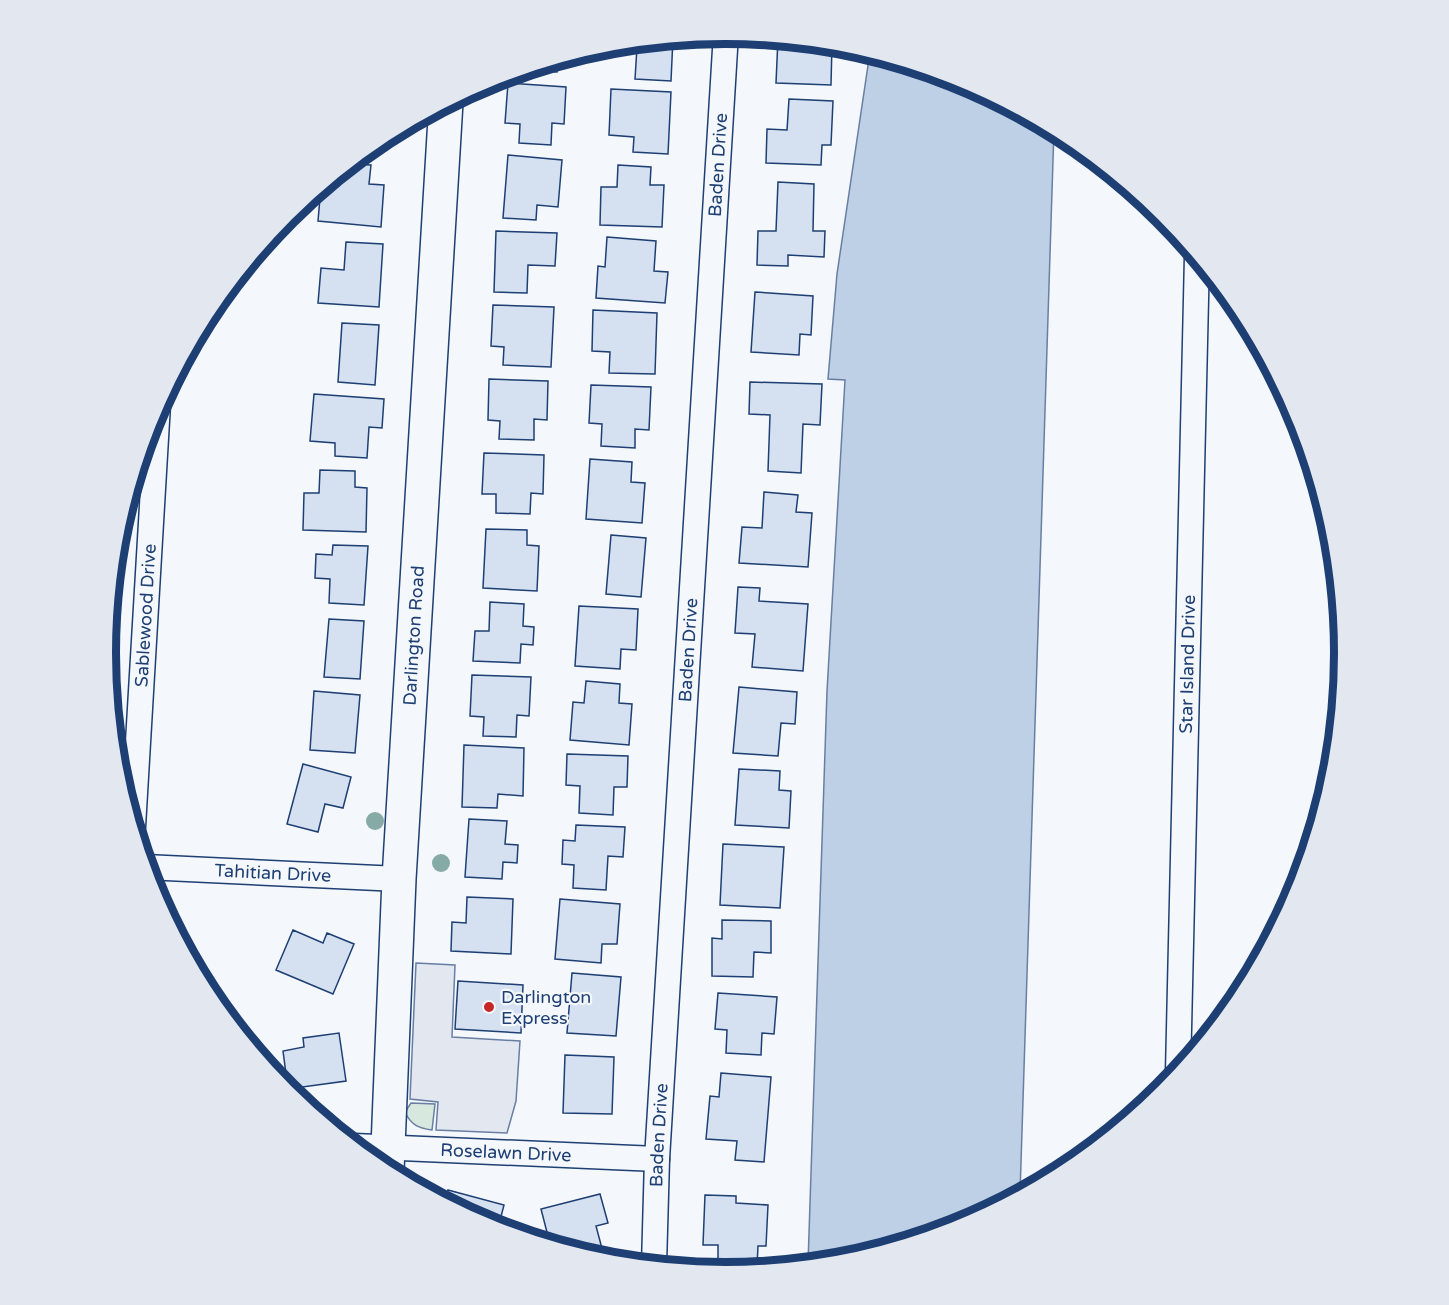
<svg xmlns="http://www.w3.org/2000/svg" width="1449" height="1305" font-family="'Varela Round',sans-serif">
  <rect width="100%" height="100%" fill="#f4f7fb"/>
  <path fill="#d7e8df" stroke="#687fa3" stroke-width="1.5" d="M 411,1103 L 435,1104 L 432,1130 C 418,1128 411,1125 405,1112 Z"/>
  <path fill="#e3e8f0" stroke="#687fa3" stroke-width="1.5" d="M 416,963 L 455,965 L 452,1037 L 520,1041 L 516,1101 L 507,1133 L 436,1130 L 438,1102 L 410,1099 Z"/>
  <path fill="#bed0e5" stroke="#687fa3" stroke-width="1.5" d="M 870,52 L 962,80 L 1054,129 L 1020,1194 L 961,1225 L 845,1260 L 808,1264 L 827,691 L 845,380 L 828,379 L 837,274 Z
    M 1340,611 L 1344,653 L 1336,739 Z"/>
  <path fill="#d5e0f0" stroke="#1d3f73" stroke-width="1.5" d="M 673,38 L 671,81 L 635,79 L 637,47 L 609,45 Z
    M 778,38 L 832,44 L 831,85 L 776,83 Z
    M 558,59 L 557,72 L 522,70 Z
    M 508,83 L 566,87 L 564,124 L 552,123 L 551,145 L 519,143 L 520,124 L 505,123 Z
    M 611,89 L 671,92 L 668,154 L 633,152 L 634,137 L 609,135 Z
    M 789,99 L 833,101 L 831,145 L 822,145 L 821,165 L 766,163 L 767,129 L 787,130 Z
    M 385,135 L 384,150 L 366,149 L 381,137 Z
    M 508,155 L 562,160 L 558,207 L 537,205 L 536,220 L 503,218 Z
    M 349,164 L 371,165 L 369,184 L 384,185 L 381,227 L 318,221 L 321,186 L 334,187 L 335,174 Z
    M 618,165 L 651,167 L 650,185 L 664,185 L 662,227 L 600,225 L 601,187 L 617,187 Z
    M 778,182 L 814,184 L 813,231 L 825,231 L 824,257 L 788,255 L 788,266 L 757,265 L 758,231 L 776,231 Z
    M 496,231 L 557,233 L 555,266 L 528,265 L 527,293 L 494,292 Z
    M 607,237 L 656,241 L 654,271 L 668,272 L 665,303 L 596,298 L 598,266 L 605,267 Z
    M 346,242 L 383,244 L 379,307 L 318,303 L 321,268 L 344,270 Z
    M 755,292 L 813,296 L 811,335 L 800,334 L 799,355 L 751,352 Z
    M 493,305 L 554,307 L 551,367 L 503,365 L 504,347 L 491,346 Z
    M 593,310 L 657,313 L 655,374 L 609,373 L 610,352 L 592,351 Z
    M 342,323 L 379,325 L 375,385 L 338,382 Z
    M 489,379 L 548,381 L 547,420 L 534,419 L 534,440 L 499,439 L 500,421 L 488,420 Z
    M 750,382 L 822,384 L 820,425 L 803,424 L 801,473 L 768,471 L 770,415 L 749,414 Z
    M 591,385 L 651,387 L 649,430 L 635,429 L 635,448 L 601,446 L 602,424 L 589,423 Z
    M 314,394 L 384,399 L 382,428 L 369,427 L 367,458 L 335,456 L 335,443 L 310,441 Z
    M 484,453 L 544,455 L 543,494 L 531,493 L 530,514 L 496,513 L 496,494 L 482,494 Z
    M 590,459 L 632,462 L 631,482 L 645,483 L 642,523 L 586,519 Z
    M 320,470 L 355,471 L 355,487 L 367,488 L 366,532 L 303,530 L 304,493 L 319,493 Z
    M 764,492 L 798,495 L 796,512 L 812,513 L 808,567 L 739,563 L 742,527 L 762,528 Z
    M 486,529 L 527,530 L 527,545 L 539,546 L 537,591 L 483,588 Z
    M 611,535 L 646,538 L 641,597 L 606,594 Z
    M 333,545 L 368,546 L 364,605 L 329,603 L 330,579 L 315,578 L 316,554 L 332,555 Z
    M 738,587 L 760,588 L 759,601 L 808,604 L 803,671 L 752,667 L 755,634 L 735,633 Z
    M 490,602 L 524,604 L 523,626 L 534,627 L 533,645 L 521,644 L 520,663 L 473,661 L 475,631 L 489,631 Z
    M 579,606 L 638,609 L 636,650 L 621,649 L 620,669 L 575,666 Z
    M 329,619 L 364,621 L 360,679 L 324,677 Z
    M 472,675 L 531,677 L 529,716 L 517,715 L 516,737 L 483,736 L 484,717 L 470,716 Z
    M 586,681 L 620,684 L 619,703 L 632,704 L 629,745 L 570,740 L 573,702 L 584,703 Z
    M 739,687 L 797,692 L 795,724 L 781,723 L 778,756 L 733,753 Z
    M 314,691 L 360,695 L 355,753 L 310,750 Z
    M 464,745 L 524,748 L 523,796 L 498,794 L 497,808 L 462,807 Z
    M 567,754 L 628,756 L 627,787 L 614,787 L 613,815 L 579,813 L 580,786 L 566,785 Z
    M 303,764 L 351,777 L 343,808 L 325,804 L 318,832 L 287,824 Z
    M 739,769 L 780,771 L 779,790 L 791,791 L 789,828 L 735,825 Z
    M 469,819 L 507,821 L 505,844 L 518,845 L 517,863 L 503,862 L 502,879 L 465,877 Z
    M 576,825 L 625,827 L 623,857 L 608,856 L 606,890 L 573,888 L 574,865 L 562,864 L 563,840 L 575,841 Z
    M 723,844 L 784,847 L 780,908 L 720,905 Z
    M 467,897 L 513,899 L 511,954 L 451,951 L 452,922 L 466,923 Z
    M 560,899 L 620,904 L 617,944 L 602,944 L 601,963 L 555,959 Z
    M 722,920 L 771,921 L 771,953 L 754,952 L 753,977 L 712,976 L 712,938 L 722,939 Z
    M 293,930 L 323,943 L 327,933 L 354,944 L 333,994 L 276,970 Z
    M 572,973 L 621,977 L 616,1036 L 567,1033 Z
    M 458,981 L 523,985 L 521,1033 L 455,1029 Z
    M 718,993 L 777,997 L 774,1034 L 762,1033 L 761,1055 L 726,1053 L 727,1030 L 715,1029 Z
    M 339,1033 L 346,1081 L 288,1089 L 283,1051 L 304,1047 L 303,1038 Z
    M 565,1055 L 614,1057 L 612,1114 L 563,1113 Z
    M 721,1073 L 771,1077 L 764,1162 L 735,1160 L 737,1141 L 706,1139 L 710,1096 L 719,1097 Z
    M 448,1190 L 504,1205 L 498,1228 L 445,1202 Z
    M 600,1194 L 608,1223 L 596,1226 L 604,1256 L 596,1258 L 567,1249 L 566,1245 L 559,1247 L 550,1244 L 541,1209 Z
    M 705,1195 L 736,1196 L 736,1203 L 768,1205 L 766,1246 L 758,1246 L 757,1266 L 718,1264 L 718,1245 L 703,1245 Z"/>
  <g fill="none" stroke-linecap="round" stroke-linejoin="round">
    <defs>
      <g id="street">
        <path id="s1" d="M 133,827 L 158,404"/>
        <path id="s2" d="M 145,867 L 399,879"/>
        <path id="s3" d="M 1178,1072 L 1197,256"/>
        <path id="s4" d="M 354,1146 L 657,1159"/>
        <path id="s5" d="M 654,1265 L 657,1159 L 726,33"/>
      </g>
      <g id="secondary">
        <path id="s6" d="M 387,1171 L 399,879 L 446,102"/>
      </g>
    </defs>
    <use href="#street" stroke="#1d3f73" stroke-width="27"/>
    <use href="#secondary" stroke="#1d3f73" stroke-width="36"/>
    <use href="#street" stroke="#f4f7fb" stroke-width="24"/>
    <use href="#secondary" stroke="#f4f7fb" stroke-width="33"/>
  </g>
  <g fill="#86aba6">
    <circle cx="375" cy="821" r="9"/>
    <circle cx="441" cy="863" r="9"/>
  </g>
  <circle fill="#c62828" stroke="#f4f7fb" stroke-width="2" cx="489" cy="1007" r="6"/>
  <g text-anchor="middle" stroke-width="4.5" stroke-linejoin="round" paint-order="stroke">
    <g font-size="18" fill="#1d3f73" stroke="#f4f7fb">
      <text dy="6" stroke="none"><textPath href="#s5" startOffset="1102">Baden Drive</textPath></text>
      <text dy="6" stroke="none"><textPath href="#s1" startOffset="212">Sablewood Drive</textPath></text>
      <text dy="6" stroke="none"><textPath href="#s6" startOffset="536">Darlington Road</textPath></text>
      <text dy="6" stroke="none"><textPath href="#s5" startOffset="616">Baden Drive</textPath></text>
      <text dy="6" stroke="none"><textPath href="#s3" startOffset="408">Star Island Drive</textPath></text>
      <text dy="6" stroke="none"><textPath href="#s2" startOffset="128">Tahitian Drive</textPath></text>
      <text dy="6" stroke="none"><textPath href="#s5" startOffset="130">Baden Drive</textPath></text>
      <text dy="6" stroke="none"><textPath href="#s4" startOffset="152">Roselawn Drive</textPath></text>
    </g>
    <g font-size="18" fill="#1d3f73" stroke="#f4f7fb" text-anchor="start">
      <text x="501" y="1003">Darlington<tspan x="501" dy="21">Express</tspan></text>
    </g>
  </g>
  <path d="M0 0H1449V1305H0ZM116 653a609 609 0 1 1 1218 0a609 609 0 1 1-1218 0Z" fill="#e3e8f0" fill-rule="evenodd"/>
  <path fill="none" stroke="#1d3f73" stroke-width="8" d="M116 653a609 609 0 1 1 1218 0a609 609 0 1 1-1218 0Z"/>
</svg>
